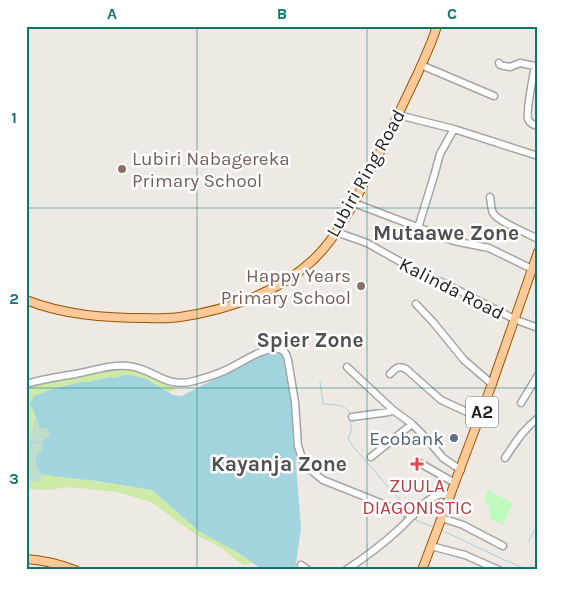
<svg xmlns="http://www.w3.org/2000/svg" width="564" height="596" font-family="Karla,sans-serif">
  <rect width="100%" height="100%" fill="#eee9e2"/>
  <path fill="#cdeaa7" d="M 126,369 L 139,372 L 176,389 L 170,391 L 169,393 L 125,375 L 115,378 L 110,377 L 88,382 L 81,382 L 52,389 L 34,396 L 30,403 L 35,416 L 26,459 L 26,389 L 27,388 L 62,379 L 71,379 L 88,375 Z
    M 48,474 L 152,490 L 200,532 L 237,552 L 252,563 L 247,564 L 246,566 L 240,563 L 222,548 L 198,536 L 151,502 L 117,492 L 69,487 L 48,490 L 26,489 L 26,477 L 29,481 Z"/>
  <path fill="#bfddcc" d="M 35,416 L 40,427 L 47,429 L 49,433 L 42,450 L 37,467 L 40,472 L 48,474 L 42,477 L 41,480 L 37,482 L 29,481 C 20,469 33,431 35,416 Z"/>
  <path fill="#befabe" d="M 488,490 L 513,503 L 503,525 L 490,519 L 489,507 L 484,500 Z"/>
  <path fill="#a2d4dd" d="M 270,350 L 280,354 L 283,357 L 291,397 L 297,454 L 296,464 L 301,528 L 295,570 L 263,570 L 237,552 L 200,532 L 152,490 L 96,481 L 53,476 L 40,473 L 37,467 L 35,459 L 42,450 L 44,440 L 48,436 L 49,433 L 47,429 L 40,428 L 30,403 L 34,396 L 52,389 L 81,382 L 88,382 L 110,377 L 115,378 L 125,375 L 135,376 L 146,379 L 173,395 L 182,396 Z"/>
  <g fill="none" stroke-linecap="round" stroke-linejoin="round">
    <path stroke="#a2d4dd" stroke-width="1" d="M 320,382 L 323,404 C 333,405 347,403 350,415
      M 350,419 C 351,425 353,431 348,437 C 350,447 364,456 369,465 L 411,512
      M 27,442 L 43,443
      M 414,517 L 416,520 L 435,528
      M 441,530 C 470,543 498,558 528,570
      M 528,542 L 536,528 L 538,529"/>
    <defs>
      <path id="minor" d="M 499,63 L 500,65 L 510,67 L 520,63 L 535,66 C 533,77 526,110 528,119 C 530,124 534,125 538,126
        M 421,65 L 494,96
        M 398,115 L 454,129 L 538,156
        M 490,197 C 491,202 491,209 493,213 C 497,221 529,234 538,239
        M 354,203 L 454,241 L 489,248 L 532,269
        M 418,228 L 434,176 L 440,154 L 454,129
        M 336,232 L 367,243 L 415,270 L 446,284 L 514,319 L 538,328
        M 416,304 L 433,322 L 464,360 L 492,384
        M 347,367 L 393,410 L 412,424 L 428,440 L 443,458 L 461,470
        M 390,374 C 396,368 398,365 406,369 L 441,400 L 480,418
        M 26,384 C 42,379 59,377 75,374 C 93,371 110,364 128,366 C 154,368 164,389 194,381 C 205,378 216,375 226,370 C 240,364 264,346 279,349 C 285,350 287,355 288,360 L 295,402 L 298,446 L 303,461 L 308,468 L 323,480 L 413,516
        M 521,403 L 538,375
        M 352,417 L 389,412 L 393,410
        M 371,457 L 412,424
        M 505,458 C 516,442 522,431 538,418
        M 418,462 L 455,483
        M 442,518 L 463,525 L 503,546
        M 431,546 L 465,555 L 499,570
        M 301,565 L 308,570
        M 346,570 C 364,558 382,545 398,530 C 410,520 422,502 436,496 C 441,493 445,495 451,496"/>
      <path id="major" d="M 26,300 C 64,315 105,318 145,318 C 157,318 168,319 180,317 C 227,310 278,293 313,260 C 342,233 361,188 379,154 C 392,128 404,102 417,75 C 424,59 432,43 437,26
        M 26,559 C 43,560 59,564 75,570
        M 422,570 L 492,384 L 538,252"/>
    </defs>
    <use href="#minor" stroke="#a4a4a4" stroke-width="9"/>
    <use href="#major" stroke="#965700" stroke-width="10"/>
    <use href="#minor" stroke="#fff" stroke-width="6"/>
    <use href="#major" stroke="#fdc999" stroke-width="8"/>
  </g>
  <path fill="none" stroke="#0f766e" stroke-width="1" stroke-opacity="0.55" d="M 197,26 L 197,570M 367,26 L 367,570M 26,208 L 538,208M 26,388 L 538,388"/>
  <g fill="#8d6e63" stroke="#fff" stroke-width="2">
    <circle cx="122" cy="169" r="5"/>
    <circle cx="361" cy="286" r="5"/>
  </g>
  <circle fill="#5c6f8a" stroke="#fff" stroke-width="2" cx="454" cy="438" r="5"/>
  <path fill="#e0444e" stroke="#fff" stroke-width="2" d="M414.5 456.5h5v5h5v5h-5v5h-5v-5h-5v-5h5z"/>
  <g text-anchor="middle" stroke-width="5" stroke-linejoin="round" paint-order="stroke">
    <rect fill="#fff" stroke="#616161" stroke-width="1" x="466" y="396.5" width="32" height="31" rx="4"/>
    <g font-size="18" font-weight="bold" fill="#1d1d1d">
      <text x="482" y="418">A2</text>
    </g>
    <g font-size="19" fill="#785e54" stroke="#fff" text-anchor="start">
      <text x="132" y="165">Lubiri Nabagereka<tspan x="132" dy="22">Primary School</tspan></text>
      <text x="351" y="282" text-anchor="end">Happy Years<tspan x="351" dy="22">Primary School</tspan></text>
    </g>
    <g font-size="19" fill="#1d1d1d" stroke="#fff">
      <text transform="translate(365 173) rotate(-61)" y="7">Lubiri Ring Road</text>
      <text transform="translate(452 288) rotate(27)" y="7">Kalinda Road</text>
    </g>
    <g font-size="19" fill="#4e5e75" stroke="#fff" text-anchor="end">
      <text x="444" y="445">Ecobank</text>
    </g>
    <g font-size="19" fill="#be3a42" stroke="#fff">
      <text x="417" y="492">ZUULA<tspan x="417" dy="22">DIAGONISTIC</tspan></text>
    </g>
    <g font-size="21" font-weight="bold" fill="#505050" stroke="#fff">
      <text x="446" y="240">Mutaawe Zone</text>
      <text x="310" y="347">Spier Zone</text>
      <text x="279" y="471">Kayanja Zone</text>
    </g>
  </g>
  <rect width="564" height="596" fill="none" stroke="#ffffff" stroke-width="55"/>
  <rect x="28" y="28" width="508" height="540" fill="none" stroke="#0f766e" stroke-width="2"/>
  <g font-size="16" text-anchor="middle" font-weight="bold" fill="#0f766e">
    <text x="112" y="19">A</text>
    <text x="282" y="19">B</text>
    <text x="452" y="19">C</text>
    <text x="14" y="123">1</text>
    <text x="14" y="304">2</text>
    <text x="14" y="484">3</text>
  </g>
</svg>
